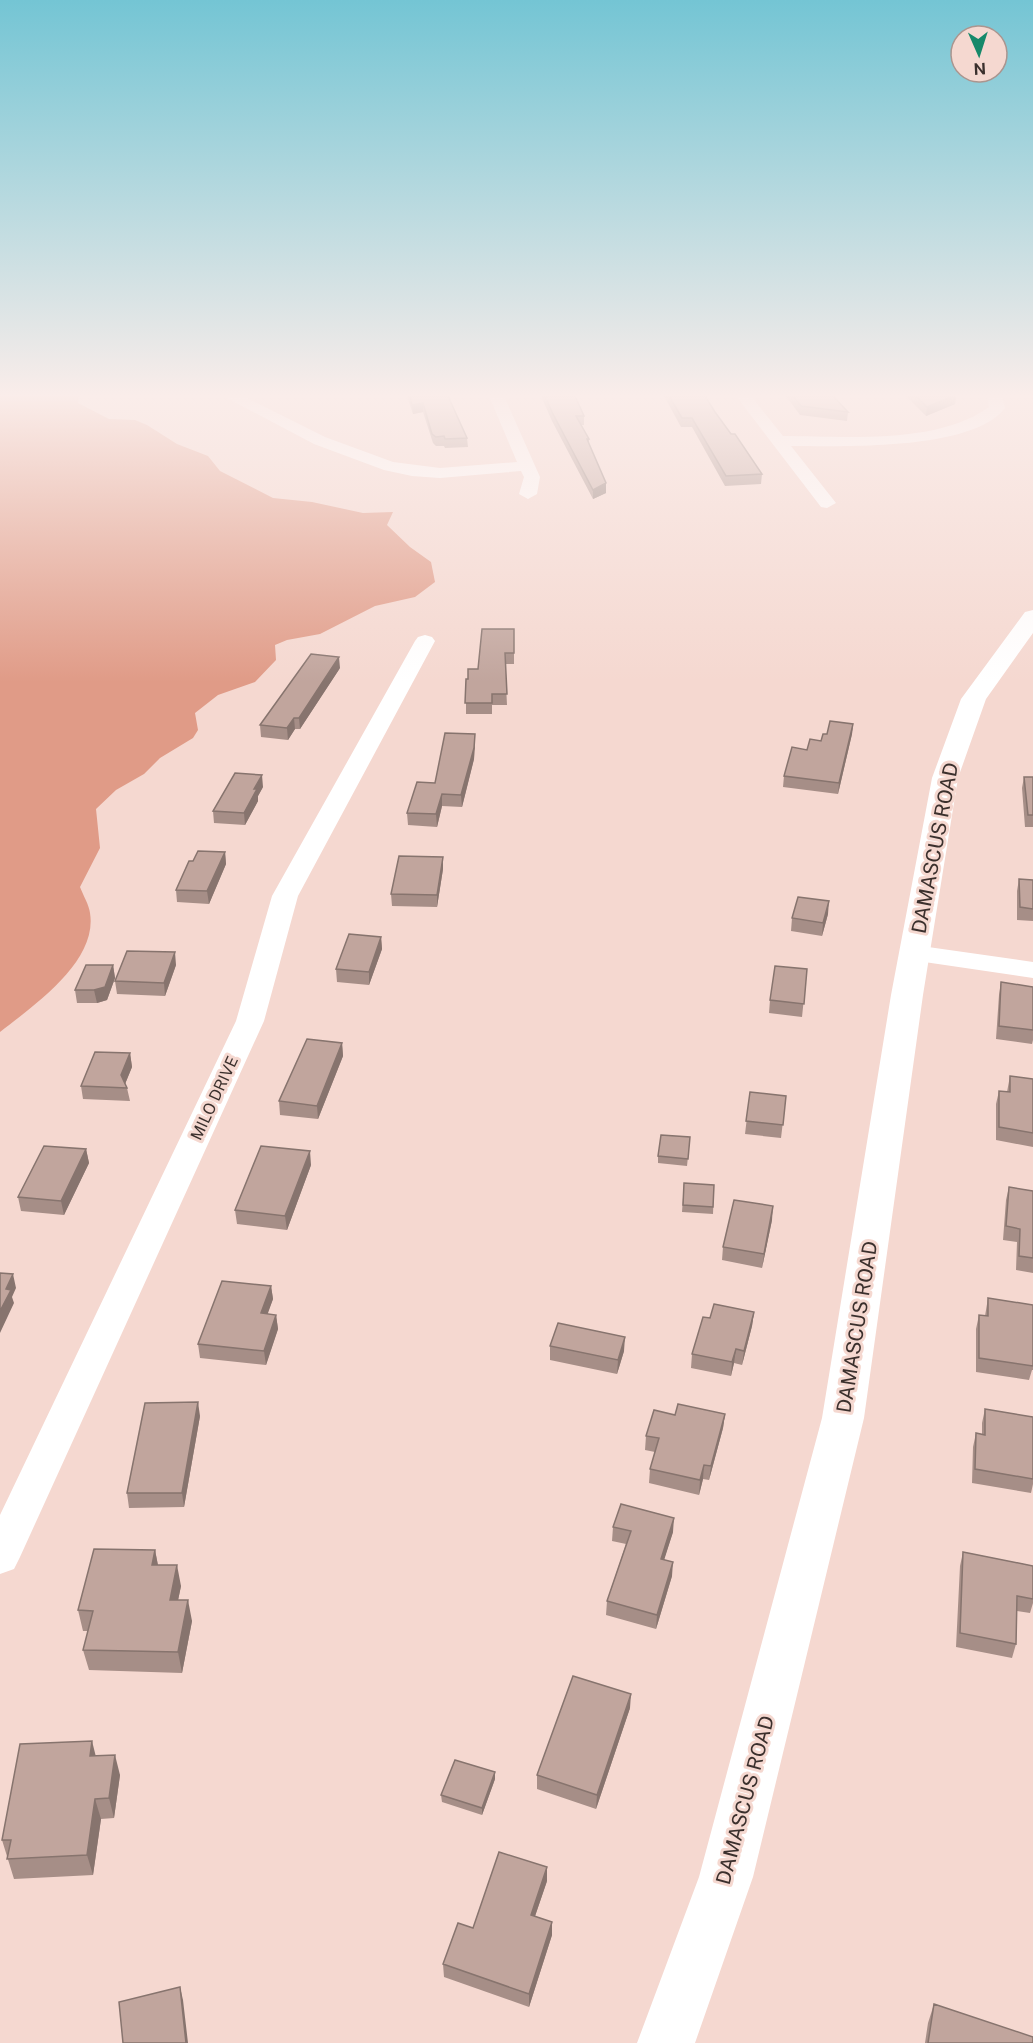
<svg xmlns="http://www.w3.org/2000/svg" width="1033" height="2043" font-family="'Public Sans',sans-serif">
  <rect width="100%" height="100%" fill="#f5d8d0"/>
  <path fill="#e09b87" d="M 0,396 L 79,396 L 78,403 L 109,419 L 135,420 L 147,425 L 177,444 L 208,456 L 220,471 L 273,498 L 312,502 L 363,513 L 393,512 L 387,525 L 410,547 L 431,562 L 435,582 L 415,597 L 375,606 L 320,634 L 287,640 L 275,645 L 276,660 L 255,682 L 218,695 L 195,713 L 198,730 L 193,738 L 160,758 L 144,774 L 116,790 L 96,809 L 100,848 L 80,887 C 83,895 89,905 90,913 C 98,962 33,1006 0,1032 Z"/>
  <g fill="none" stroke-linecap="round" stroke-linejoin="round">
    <path fill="#fff" fill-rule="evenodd" d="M 223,396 L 243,396 L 325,437 L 393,462 L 440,468 L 517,462 L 489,396 L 504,396 L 540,477 L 537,494 L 528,499 L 519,494 L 524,477 L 521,471 L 440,478 L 412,476 L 384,470 L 314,444 Z
      M 736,396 L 751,396 L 783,436 C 845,436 937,445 989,407 L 987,396 L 1002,396 L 1005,408 C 972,451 842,446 791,446 L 836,503 L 827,508 L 821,507 Z
      M 425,635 L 432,637 L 435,641 L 298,896 L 264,1021 L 20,1557 L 14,1569 L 0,1574 L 0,1515 L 236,1021 L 272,896 L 415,641 L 418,637 Z
      M 914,945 L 1033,962 L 1033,978 L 904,959 L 900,953 L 904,947 Z"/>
    <path fill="#fff" fill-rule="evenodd" d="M 1033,610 L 1033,633 L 986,699 L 958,778 L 923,995 L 864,1418 L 753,1877 L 695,2043 L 637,2043 L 699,1877 L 822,1418 L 891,995 L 932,778 L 961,699 L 1025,612 Z"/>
  </g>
  <path fill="#a68e87" d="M 407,396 L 448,396 L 467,438 L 468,447 L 445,448 L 444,446 L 436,446 L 433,443 L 423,412 L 413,414 Z
    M 541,396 L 575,396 L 584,416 L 584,425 L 581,425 L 589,439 L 589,444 L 606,493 L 593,499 L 552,421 Z
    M 664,396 L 705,396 L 715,412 L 762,474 L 761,484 L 725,486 L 692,427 L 681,427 Z
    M 786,396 L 833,396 L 848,412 L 847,421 L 800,415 Z
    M 906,396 L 956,396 L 955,404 L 926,416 Z
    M 514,629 L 514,664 L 505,664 L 507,705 L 492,705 L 492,714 L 466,714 L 466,679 L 468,679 L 478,669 Z
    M 340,668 L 300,729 L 295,729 L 288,740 L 261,737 L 260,725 Z
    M 853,724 L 852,734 L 838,794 L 783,787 L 784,776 L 807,750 L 821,741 L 827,734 Z
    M 475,746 L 474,759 L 462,807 L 442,806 L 437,827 L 408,825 L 407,813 L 435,783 Z
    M 1024,777 L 1033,777 L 1033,827 L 1025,827 L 1022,788 Z
    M 263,787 L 258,796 L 258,801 L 245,825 L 214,823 L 213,811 Z
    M 225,852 L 226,864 L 209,904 L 177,902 L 176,890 L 193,861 Z
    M 443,869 L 437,907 L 392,906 L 391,894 Z
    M 1019,879 L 1033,880 L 1033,921 L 1017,920 L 1017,891 Z
    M 828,914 L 822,936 L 791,931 L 792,918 Z
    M 381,937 L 382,949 L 369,985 L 337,982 L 336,969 Z
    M 113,965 L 115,978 L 107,1000 L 97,1003 L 77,1003 L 75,990 Z
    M 176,965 L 165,996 L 117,994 L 115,981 Z
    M 807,969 L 802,1017 L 769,1013 L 770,1000 Z
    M 1001,982 L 1033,987 L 1033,1040 L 1032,1044 L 996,1039 L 999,995 Z
    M 342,1043 L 343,1056 L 318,1119 L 280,1115 L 279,1101 Z
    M 130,1053 L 132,1067 L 125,1084 L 127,1088 L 130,1101 L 83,1099 L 81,1086 Z
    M 1010,1076 L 1033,1079 L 1033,1147 L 996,1140 L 996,1104 L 999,1091 L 1007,1092 Z
    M 750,1092 L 786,1096 L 781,1138 L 745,1134 Z
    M 690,1137 L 687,1166 L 658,1163 L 658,1156 Z
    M 86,1149 L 89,1163 L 64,1215 L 21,1211 L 18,1197 Z
    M 311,1165 L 287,1230 L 237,1224 L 235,1210 Z
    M 684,1183 L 714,1185 L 713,1214 L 682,1212 Z
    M 1009,1187 L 1033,1191 L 1033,1273 L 1016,1270 L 1017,1242 L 1003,1240 L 1006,1200 Z
    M 772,1220 L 762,1268 L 722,1260 L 723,1247 Z
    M 271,1286 L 273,1299 L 267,1314 L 276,1315 L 278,1329 L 266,1365 L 200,1358 L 198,1344 Z
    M 988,1298 L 1033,1305 L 1033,1370 L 1032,1370 L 1029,1380 L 976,1372 L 976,1329 L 979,1315 L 985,1316 Z
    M 754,1312 L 752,1326 L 742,1365 L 734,1363 L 731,1376 L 691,1368 L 692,1354 L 710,1318 Z
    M 550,1346 L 624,1351 L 617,1374 L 550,1360 Z
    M 985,1409 L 1033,1417 L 1033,1484 L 1031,1493 L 972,1483 L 973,1447 L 976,1433 L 982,1434 L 982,1423 Z
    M 725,1414 L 723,1428 L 709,1480 L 703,1479 L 699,1495 L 649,1483 L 650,1469 L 655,1452 L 645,1450 L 646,1436 L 675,1415 Z
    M 200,1416 L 184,1507 L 129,1508 L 127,1493 Z
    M 613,1527 L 673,1532 L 664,1559 L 672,1576 L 656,1629 L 606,1615 L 607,1601 L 626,1544 L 612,1541 Z
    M 155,1550 L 158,1565 L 181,1586 L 178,1600 L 192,1621 L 182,1673 L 89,1670 L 83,1650 L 88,1631 L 83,1631 L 78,1610 Z
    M 963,1552 L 1033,1566 L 1033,1603 L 1030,1613 L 1017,1611 L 1016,1644 L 1012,1658 L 956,1647 L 960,1566 Z
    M 630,1708 L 596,1809 L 537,1789 L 537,1775 Z
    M 96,1756 L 120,1775 L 114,1818 L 101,1819 L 93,1875 L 14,1879 L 2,1840 Z
    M 495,1779 L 482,1815 L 442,1802 L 441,1795 Z
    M 547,1881 L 535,1916 L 552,1922 L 552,1935 L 529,2007 L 444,1977 L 443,1964 L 473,1928 Z
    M 934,2004 L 1033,2043 L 925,2043 L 928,2023 Z"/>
  <path fill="#87746e" d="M 953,396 L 956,396 L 955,404 L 926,416 L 927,407 Z
    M 423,403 L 423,412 L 413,414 L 412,405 Z
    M 606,483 L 606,493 L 593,499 L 593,490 Z
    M 339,657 L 340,668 L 300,729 L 299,718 Z
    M 294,718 L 295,729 L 288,740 L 287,728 Z
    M 853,724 L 852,734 L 838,794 L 839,783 Z
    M 475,734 L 474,759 L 462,807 L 461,795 Z
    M 262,775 L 263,787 L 258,796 L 258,801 L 245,825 L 244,813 L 254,789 Z
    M 442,794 L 442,806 L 437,827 L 436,814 Z
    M 225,852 L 226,864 L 209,904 L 207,891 Z
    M 443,857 L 443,869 L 437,907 L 437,895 Z
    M 829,901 L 828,914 L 822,936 L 823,923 Z
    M 381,937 L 382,949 L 369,985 L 369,972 Z
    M 175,952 L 176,965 L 165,996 L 164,983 Z
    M 113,965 L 115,978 L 107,1000 L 97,1003 L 94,990 Z
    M 342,1043 L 343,1056 L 318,1119 L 317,1106 Z
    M 130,1053 L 132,1067 L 123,1089 L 121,1075 Z
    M 86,1149 L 89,1163 L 64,1215 L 61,1201 Z
    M 310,1151 L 311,1165 L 287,1230 L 285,1216 Z
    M 773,1206 L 772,1220 L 762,1268 L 764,1254 Z
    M 13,1274 L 16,1288 L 12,1297 L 14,1303 L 0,1333 L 0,1311 L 6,1289 Z
    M 271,1286 L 273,1299 L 263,1327 L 261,1313 Z
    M 754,1312 L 752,1326 L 742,1365 L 744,1351 Z
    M 276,1315 L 278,1329 L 266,1365 L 264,1351 Z
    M 625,1337 L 624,1351 L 617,1374 L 618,1360 Z
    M 736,1349 L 734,1363 L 731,1376 L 732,1362 Z
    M 198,1402 L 200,1416 L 184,1507 L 182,1493 Z
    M 725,1414 L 723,1428 L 709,1480 L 711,1466 Z
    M 704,1465 L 703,1479 L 699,1495 L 700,1480 Z
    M 674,1518 L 673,1532 L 660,1573 L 661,1559 Z
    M 155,1550 L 159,1571 L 152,1565 Z
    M 673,1562 L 672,1576 L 656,1629 L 657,1615 Z
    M 177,1565 L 181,1586 L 174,1620 L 170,1600 Z
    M 188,1600 L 192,1621 L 182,1673 L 178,1652 Z
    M 631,1694 L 630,1708 L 596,1809 L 597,1795 Z
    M 92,1741 L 97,1761 L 90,1756 Z
    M 115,1755 L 120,1775 L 114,1818 L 109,1798 Z
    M 495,1772 L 495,1779 L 482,1815 L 482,1808 Z
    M 95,1799 L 101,1819 L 93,1875 L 87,1855 Z
    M 547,1867 L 547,1881 L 531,1928 L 531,1915 Z
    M 552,1922 L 552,1935 L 529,2007 L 529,1994 Z
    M 180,1987 L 183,2000 L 188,2043 L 186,2043 Z"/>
  <path fill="#c1a59d" stroke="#87746e" stroke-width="1.5" d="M 410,396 L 448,396 L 467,438 L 445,439 L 444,436 L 436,437 L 432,434 L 423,403 L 412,405 Z
    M 545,396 L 575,396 L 584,416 L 576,416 L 589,439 L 587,439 L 606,483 L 593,490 L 552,412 Z
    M 669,396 L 705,396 L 715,412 L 731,434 L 735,434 L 762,474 L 726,476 L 692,418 L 682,418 Z
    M 793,396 L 833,396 L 848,412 L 801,406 Z
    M 916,396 L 953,396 L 927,407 Z
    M 482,629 L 514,629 L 514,653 L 505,653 L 507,694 L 492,694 L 492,703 L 465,703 L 466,679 L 468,679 L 468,669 L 478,669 Z
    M 311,654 L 339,657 L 299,718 L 294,718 L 287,728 L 260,725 Z
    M 830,721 L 853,724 L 839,783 L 784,776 L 792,747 L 807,750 L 810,739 L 821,741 L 823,734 L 827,734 Z
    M 445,733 L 475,734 L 474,748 L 461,795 L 442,794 L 436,814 L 407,813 L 417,782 L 435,783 Z
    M 235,773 L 262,775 L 254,789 L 257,789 L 244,813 L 213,811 Z
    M 1024,777 L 1033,777 L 1033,815 L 1028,815 Z
    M 198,851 L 225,852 L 207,891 L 176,890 L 189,861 L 193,861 Z
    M 399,856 L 443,857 L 437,895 L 391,894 Z
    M 1019,879 L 1033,880 L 1033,909 L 1020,907 Z
    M 798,897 L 829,901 L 823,923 L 792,918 Z
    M 349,934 L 381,937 L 369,972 L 336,969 Z
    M 127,951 L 175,952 L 164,983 L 115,981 Z
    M 86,965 L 113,965 L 105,987 L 94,990 L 75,990 Z
    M 775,966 L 807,969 L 804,1004 L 770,1000 Z
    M 1001,982 L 1033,987 L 1033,1030 L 999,1026 Z
    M 307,1039 L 342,1043 L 317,1106 L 279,1101 Z
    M 95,1052 L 130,1053 L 121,1075 L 127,1088 L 81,1086 Z
    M 1010,1076 L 1033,1079 L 1033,1133 L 999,1127 L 999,1091 L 1010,1092 Z
    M 750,1092 L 786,1096 L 783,1125 L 746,1121 Z
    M 661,1135 L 690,1137 L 688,1159 L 658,1156 Z
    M 44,1146 L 86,1149 L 61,1201 L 18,1197 Z
    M 261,1146 L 310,1151 L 285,1216 L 235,1210 Z
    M 684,1183 L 714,1185 L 713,1207 L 683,1205 Z
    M 1009,1187 L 1033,1191 L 1033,1258 L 1019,1256 L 1020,1229 L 1006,1226 Z
    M 734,1200 L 773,1206 L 764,1254 L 723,1247 Z
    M 0,1273 L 13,1274 L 6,1289 L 11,1290 L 0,1311 Z
    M 222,1281 L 271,1286 L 261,1313 L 276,1315 L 264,1351 L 198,1344 Z
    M 988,1298 L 1033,1305 L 1033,1366 L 979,1358 L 979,1315 L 988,1316 Z
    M 714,1304 L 754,1312 L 744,1351 L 736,1349 L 732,1362 L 692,1354 L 703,1317 L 710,1318 Z
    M 558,1323 L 625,1337 L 618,1360 L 550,1346 Z
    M 198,1402 L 182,1493 L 127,1493 L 145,1403 Z
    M 678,1404 L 725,1414 L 711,1466 L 704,1465 L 700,1480 L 650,1469 L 659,1438 L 646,1436 L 654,1410 L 675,1415 Z
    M 985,1409 L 1033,1417 L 1033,1479 L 975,1469 L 976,1433 L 985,1435 Z
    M 621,1504 L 674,1518 L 661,1559 L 673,1562 L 657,1615 L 607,1601 L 631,1531 L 613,1527 Z
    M 94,1549 L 155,1550 L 152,1565 L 177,1565 L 170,1600 L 188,1600 L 178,1652 L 83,1650 L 93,1611 L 78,1610 Z
    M 963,1552 L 1033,1566 L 1033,1599 L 1017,1596 L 1016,1644 L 960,1633 Z
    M 573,1676 L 631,1694 L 597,1795 L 537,1775 Z
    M 92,1741 L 90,1756 L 115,1755 L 109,1798 L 95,1799 L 87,1855 L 7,1859 L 11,1840 L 2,1840 L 20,1744 Z
    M 455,1760 L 495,1772 L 482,1808 L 441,1795 Z
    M 499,1852 L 547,1867 L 531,1915 L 552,1922 L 529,1994 L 443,1964 L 458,1923 L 473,1928 Z
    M 180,1987 L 186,2043 L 123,2043 L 119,2002 Z
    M 934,2004 L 1033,2037 L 1033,2043 L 928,2043 Z"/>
  <linearGradient id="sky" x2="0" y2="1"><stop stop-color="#74c5d4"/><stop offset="0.58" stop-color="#faedea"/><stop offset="1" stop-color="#faedea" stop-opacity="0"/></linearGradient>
  <rect width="1033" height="682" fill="url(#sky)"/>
  <g text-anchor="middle" stroke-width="6" stroke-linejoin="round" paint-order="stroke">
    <g font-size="16" fill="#3b302d" stroke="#f5d8d0">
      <text transform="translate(214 1098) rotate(-65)" y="6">MILO DRIVE</text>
    </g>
    <g font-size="20" fill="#3b302d" stroke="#f5d8d0">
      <text transform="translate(935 848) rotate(-79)" y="7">DAMASCUS ROAD</text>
      <text transform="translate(857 1327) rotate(-81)" y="7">DAMASCUS ROAD</text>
      <text transform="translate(745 1800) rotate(-75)" y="7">DAMASCUS ROAD</text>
    </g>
  </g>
  <g transform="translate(979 54) rotate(177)"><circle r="28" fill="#f5d8d0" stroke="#ab958f" stroke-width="1.5"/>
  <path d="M0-4.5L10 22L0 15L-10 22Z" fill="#16896a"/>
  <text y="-9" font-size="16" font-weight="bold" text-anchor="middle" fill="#3b302d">N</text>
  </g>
</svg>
